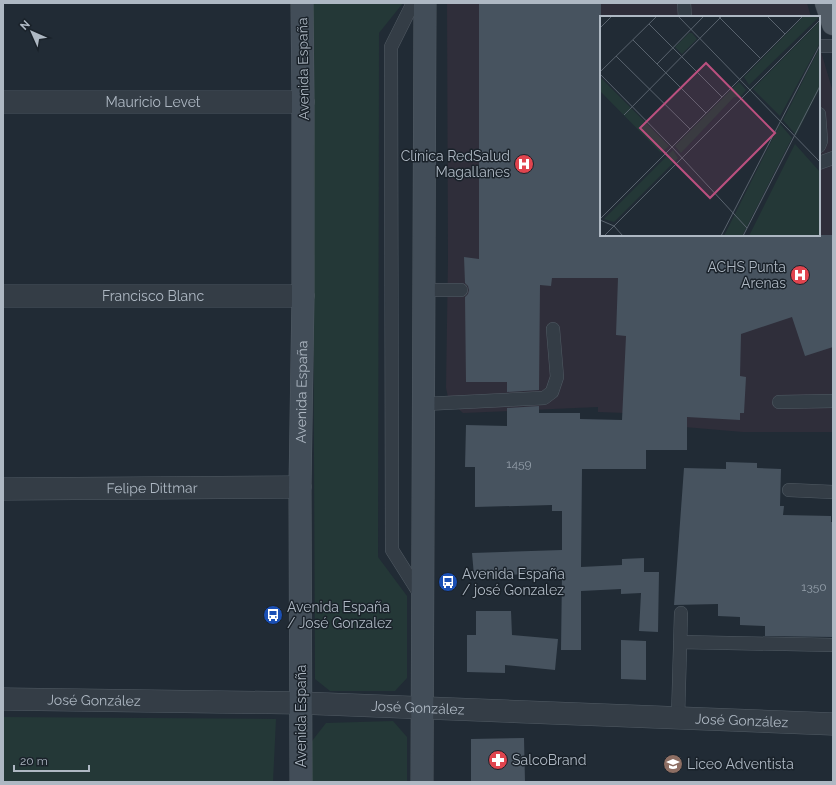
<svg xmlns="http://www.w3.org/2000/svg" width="836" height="785" font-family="Raleway,sans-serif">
  <rect width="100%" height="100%" fill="#212b35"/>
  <path fill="#2f2e3a" d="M 447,3 L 807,3 L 811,17 L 601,17 L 601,235 L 819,235 L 819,45 L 833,92 L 833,432 L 743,432 L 625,422 L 625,413 L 598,412 L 598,407 L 463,413 L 453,404 L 448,397 L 446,388 L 448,259 Z"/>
  <path fill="#243837" d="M 312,3 L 403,3 L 379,33 L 378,557 L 407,596 L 407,678 L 395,691 L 330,691 L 315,679 Z
    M 3,717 L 276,719 L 273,782 L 3,782 Z
    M 393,721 L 407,737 L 407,782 L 312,782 L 312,741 L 326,723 Z"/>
  <path fill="#47535f" d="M 479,3 L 601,3 L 601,235 L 833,235 L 833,347 L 805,356 L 792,317 L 741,334 L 740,376 L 746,377 L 744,413 L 740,413 L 740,420 L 687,417 L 687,450 L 646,450 L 646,469 L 582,469 L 581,567 L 622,565 L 622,559 L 644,558 L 644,572 L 659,572 L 658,632 L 639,631 L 641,593 L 621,594 L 621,589 L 581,591 L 581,650 L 561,650 L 562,573 L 474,576 L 472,553 L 562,550 L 562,511 L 552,511 L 552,505 L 475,507 L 475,467 L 465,467 L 466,425 L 507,426 L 507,408 L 539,406 L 539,413 L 580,413 L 580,419 L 622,420 L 626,336 L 616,335 L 618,278 L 552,278 L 551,286 L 540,285 L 539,390 L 507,392 L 507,382 L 466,382 L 465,297 L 468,294 L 469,290 L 468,286 L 465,283 L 464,257 L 479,259 Z
    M 726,462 L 757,463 L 757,468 L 781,469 L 780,506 L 784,506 L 783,515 L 831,516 L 831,522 L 833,522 L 833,637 L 765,636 L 765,626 L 740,625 L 740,617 L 718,616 L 718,604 L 674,605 L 684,468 L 726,469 Z
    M 476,611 L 511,611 L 512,635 L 558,639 L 555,670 L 505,665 L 505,673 L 467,672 L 467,635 L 476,635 Z
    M 621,640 L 646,641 L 646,680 L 621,679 Z
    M 524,738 L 525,782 L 471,782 L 471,739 Z"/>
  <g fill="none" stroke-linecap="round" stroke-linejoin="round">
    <defs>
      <path id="service" d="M 413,3 L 391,47 L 392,550 L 421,596
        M 684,3 L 685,17
        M 819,46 L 833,46
        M 819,114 L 821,141 L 819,146
        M 819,163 L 833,158
        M 424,290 L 461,290
        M 779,402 L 833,401
        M 424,404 L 544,398 L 552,392 L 557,377 L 553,329
        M 789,490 L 833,492
        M 680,642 L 833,645
        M 678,718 L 681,613"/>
      <g id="minor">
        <path id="s1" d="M 3,102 L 303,102"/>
        <path id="s2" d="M 3,296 L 303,296"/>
        <path id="s3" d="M 3,489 L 300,487"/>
        <path id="s4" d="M 3,699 L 301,703 L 833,724"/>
      </g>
      <g id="secondary">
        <path id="s5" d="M 301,782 L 300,487 L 303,296 L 303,102 L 302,3"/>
        <path d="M 422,782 L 425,3"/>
      </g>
      <path id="primary" d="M 826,3 L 833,24"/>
    </defs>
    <use href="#service" stroke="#515b64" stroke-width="14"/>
    <use href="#minor" stroke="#515b64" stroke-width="23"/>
    <use href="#secondary" stroke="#515b64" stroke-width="23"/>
    <use href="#primary" stroke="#3d464f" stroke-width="23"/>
    <use href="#service" stroke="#343d46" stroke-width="13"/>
    <use href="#minor" stroke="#343d46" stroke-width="22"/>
    <use href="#secondary" stroke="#424d58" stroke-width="22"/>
    <use href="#primary" stroke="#525c66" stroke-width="22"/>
  </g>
  <defs>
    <symbol id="hospital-disc" viewBox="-11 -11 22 22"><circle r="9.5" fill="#e0444e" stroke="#1a222a"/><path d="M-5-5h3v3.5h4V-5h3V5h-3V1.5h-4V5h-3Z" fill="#fff"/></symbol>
    <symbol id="bus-disc" viewBox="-11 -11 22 22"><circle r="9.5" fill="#1a4fb4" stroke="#1a222a"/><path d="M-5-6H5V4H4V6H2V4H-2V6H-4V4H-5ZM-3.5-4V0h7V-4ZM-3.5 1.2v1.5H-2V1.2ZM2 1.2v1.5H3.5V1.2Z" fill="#fff"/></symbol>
    <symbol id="pharmacy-disc" viewBox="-11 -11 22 22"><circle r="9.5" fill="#e0444e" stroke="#1a222a"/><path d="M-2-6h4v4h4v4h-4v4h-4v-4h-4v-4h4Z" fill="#fff"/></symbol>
    <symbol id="school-disc" viewBox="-11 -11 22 22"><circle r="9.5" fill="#8d6e63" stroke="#1a222a"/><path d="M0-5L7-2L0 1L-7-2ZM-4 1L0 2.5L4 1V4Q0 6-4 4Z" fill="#fff"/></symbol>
  </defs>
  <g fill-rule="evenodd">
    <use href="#hospital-disc" x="513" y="153" width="22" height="22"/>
    <use href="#hospital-disc" x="789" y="264" width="22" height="22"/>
    <use href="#bus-disc" x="437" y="571" width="22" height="22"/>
    <use href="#bus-disc" x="262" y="604" width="22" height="22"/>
    <use href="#pharmacy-disc" x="487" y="749" width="22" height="22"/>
    <use href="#school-disc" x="662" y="753" width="22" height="22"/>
  </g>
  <g text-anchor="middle" stroke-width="3" stroke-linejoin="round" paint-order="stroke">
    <g font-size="12" fill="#949faa">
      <text x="519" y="468">1459</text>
      <text x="814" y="591">1350</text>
    </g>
    <g font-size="14" fill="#aeb8c3" stroke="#1a222a">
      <text transform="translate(303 69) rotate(-91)" y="5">Avenida España</text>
      <text dy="5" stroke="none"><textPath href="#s1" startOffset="150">Mauricio Levet</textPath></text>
      <text dy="5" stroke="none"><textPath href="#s2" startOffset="150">Francisco Blanc</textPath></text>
      <text dy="5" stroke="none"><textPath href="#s5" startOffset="390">Avenida España</textPath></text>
      <text dy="5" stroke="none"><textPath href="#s3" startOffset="149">Felipe Dittmar</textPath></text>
      <text dy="5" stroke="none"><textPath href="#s4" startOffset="91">José González</textPath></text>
      <text dy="5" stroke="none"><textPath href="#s4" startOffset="415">José González</textPath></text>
      <text transform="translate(301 716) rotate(-90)" y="5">Avenida España</text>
      <text dy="5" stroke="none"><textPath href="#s4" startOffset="739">José González</textPath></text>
    </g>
    <g font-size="14" fill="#aeb8c3" stroke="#1a222a" text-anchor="start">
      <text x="510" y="161" text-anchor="end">Clínica RedSalud<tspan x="510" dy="16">Magallanes</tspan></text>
      <text x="786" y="272" text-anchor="end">ACHS Punta<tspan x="786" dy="16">Arenas</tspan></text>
      <text x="462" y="579">Avenida España<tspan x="462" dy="16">/ josé Gonzalez</tspan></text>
      <text x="287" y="612">Avenida España<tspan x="287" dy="16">/ José Gonzalez</tspan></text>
      <text x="512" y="765">SalcoBrand</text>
      <text x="687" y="769">Liceo Adventista</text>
    </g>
  </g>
  <g transform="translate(600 16)">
    <rect width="220" height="220" fill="#212b35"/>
    <path d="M 204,0 L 220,0 L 149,69 L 144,61 ZM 220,5 L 220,27 L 180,100 L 153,73 ZM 89,17 L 92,17 L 97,23 L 82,38 L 75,31 ZM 220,31 L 220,72 L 196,119 L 183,104 ZM 0,61 L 69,130 L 61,137 L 0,75 ZM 139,66 L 146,74 L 140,81 L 134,81 L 81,137 L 75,130 ZM 180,108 L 192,122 L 142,220 L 124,220 ZM 195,128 L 220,156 L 220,220 L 149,220 ZM 73,134 L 78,142 L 14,206 L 4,203 Z" fill="#243837"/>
    <path fill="none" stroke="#59636e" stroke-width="1" d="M 78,0 L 220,146M 118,0 L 161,43M 167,0 L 185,18M 49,8 L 122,81M 0,12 L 12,0M 33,24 L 106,97M 16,40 L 90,113M 57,48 L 104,0M 0,56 L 57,0M 0,58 L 72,131 L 147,212M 24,99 L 122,0M 0,203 L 203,0M 0,204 L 14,210 L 23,220M 4,220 L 220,4M 121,220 L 220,29M 143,220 L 220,70"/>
    <path fill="#bb507f" fill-opacity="0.15" stroke="#bb507f" stroke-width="2" d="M 106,47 L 175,117 L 110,182 L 40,112 Z"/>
    <rect width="220" height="220" fill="none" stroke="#aeb8c3" stroke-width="2"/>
  </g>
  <rect width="836" height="785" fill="none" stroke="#aeb8c3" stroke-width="8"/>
  <g transform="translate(32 32) rotate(315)" stroke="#1a222a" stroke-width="3" paint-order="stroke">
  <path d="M0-3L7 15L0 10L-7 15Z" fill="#aeb8c3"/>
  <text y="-6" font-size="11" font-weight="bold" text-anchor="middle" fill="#aeb8c3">N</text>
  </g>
  <path d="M14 765v6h75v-6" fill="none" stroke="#aeb8c3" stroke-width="2"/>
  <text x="20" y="765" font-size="12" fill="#aeb8c3" stroke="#1a222a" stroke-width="3" paint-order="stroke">20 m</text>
</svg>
